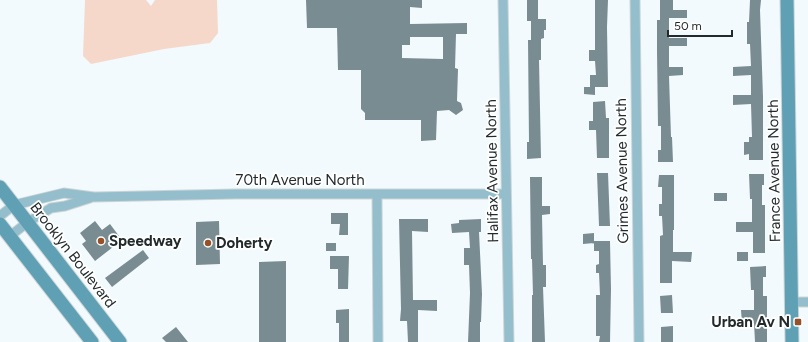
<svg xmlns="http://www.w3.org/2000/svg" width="808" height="342" font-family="Figtree,sans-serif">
  <rect width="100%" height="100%" fill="#f2fafd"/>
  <path fill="#f5d8c9" d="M 85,0 L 146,0 L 151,6 L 155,0 L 217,0 L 218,33 L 210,43 L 164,49 L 91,64 L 83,56 Z"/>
  <path fill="#798c92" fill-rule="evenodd" d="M 306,0 L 422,0 L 422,8 L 410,7 L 410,24 L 467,23 L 467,34 L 456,34 L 455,68 L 458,69 L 457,101 L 461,103 L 463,110 L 456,115 L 449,110 L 437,111 L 436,140 L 421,141 L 421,120 L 365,120 L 365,113 L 361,109 L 361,70 L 338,70 L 337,28 L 307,28 ZM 410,37 L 443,37 L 443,59 L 402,58 L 402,45 L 410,45 Z
    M 527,0 L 538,0 L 538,19 L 546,19 L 546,30 L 544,30 L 544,38 L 541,39 L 541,60 L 539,60 L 541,158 L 527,159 L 527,142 L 529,142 L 528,40 L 531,40 L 531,21 L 527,21 Z
    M 595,0 L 608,0 L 607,27 L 608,87 L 595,87 L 595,95 L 584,94 L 584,87 L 590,87 L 590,75 L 596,75 L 595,61 L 589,61 L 589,50 L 595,50 Z
    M 660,0 L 673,0 L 673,10 L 687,10 L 687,18 L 669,18 L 669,38 L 687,38 L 687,46 L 669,46 L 669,67 L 683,67 L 683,75 L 669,76 L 671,137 L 672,137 L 673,162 L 658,162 L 658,150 L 661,150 L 661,126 L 658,126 L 657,51 L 657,20 L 660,20 Z
    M 750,0 L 761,0 L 760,10 L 763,97 L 763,160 L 749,160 L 749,154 L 744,155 L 744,142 L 749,142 L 749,137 L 752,137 L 751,104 L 733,105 L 733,95 L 751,95 L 751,75 L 733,76 L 733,67 L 751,66 L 750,44 L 747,44 L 747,22 L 749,22 Z
    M 605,101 L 606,118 L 609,118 L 609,158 L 597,158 L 596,130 L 589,130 L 589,121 L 593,121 L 593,102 Z
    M 597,173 L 608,173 L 610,226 L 599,226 Z
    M 749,174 L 764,174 L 764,185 L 762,185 L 762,205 L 765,205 L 765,253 L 753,253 L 753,232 L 736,232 L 736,222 L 752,222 L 752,199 L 750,199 Z
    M 659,175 L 674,175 L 674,230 L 673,230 L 673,252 L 692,252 L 691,262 L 672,261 L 672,283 L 660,283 L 660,236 L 663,235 L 662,216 L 659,216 L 659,204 L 662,204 L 662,187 L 658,187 Z
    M 530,177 L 542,177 L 542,206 L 550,206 L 550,214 L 542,215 L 543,265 L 546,265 L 546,287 L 543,287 L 545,342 L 532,342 L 532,295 L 533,295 L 532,259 L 531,259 Z
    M 714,193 L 727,193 L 727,201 L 714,201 Z
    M 331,213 L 348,213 L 348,235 L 339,235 L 340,224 L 331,224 Z
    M 399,219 L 428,219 L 428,232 L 412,231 L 413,300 L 437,300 L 437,311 L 418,310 L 418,342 L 408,342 L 407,321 L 400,321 L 401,309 Z
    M 481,219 L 481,232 L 479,232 L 482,294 L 481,322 L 480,322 L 480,342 L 468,342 L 470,293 L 469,265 L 464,265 L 464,248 L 470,248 L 469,232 L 452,233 L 451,224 L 459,223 L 459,220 Z
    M 95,221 L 102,230 L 110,224 L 122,240 L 95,261 L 82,244 L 86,241 L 80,233 Z
    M 219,221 L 220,264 L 196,265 L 196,222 Z
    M 594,233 L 594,243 L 583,244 L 583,234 Z
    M 594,241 L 610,241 L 611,289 L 610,342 L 599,342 L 600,336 L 596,336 L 596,295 L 600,295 L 599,273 L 596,273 L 596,265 L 599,264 L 599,251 L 594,251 Z
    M 326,243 L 336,243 L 336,251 L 326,251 Z
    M 143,250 L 149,258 L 112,287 L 105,278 Z
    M 737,252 L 748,252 L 748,261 L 737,261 Z
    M 330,256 L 349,256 L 348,289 L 338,289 L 338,269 L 330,269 Z
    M 286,261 L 286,342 L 259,342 L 259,262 Z
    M 766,266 L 766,277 L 763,277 L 763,296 L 767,296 L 767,342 L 755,342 L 754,323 L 742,323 L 741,310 L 754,310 L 754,290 L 751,290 L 750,267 Z
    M 672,295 L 673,313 L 661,313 L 660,296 Z
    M 349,309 L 349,342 L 339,342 L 339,323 L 336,323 L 336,310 Z
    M 673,326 L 673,342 L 661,342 L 661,327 Z
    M 176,327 L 188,342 L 166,342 L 162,338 Z"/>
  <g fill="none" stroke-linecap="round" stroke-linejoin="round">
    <defs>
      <path id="street" d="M 503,0 L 509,342
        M 635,0 L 639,342
        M 377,194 L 378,342
        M 0,216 L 14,205 L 64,193 L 94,197 L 235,194 L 506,194
        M 10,236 L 28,222 L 51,208 L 65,206 L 90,198
        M 792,302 L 808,302"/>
      <path id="secondary" d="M 787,0 L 792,342
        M 0,187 L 120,342
        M 0,224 L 92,342"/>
    </defs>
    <use href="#street" stroke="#cdd5d7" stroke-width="11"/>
    <use href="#secondary" stroke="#cdd5d7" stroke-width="15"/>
    <use href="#street" stroke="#94becc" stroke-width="9"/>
    <use href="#secondary" stroke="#5fa0b5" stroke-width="13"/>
  </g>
  <g fill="#975128" stroke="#fff" stroke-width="1.5">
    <circle cx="101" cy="241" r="4"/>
    <circle cx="208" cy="243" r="4"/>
    <rect x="794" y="318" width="8" height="8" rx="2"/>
  </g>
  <g text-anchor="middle" stroke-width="3.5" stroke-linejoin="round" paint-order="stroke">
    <g font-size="15" fill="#222a2c" stroke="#fff">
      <text transform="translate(492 171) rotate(-91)" y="5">Halifax Avenue North</text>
      <text transform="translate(622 171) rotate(-91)" y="5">Grimes Avenue North</text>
      <text transform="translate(774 171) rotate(-91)" y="5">France Avenue North</text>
      <text x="300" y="185">70th Avenue North</text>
      <text transform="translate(73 255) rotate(52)" y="5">Brooklyn Boulevard</text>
    </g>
    <g font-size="15" font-weight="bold" fill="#222a2c" stroke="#fff" text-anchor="start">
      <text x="109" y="246">Speedway</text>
      <text x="216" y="248">Doherty</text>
      <text x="790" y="327" text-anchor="end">Urban Av N</text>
    </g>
  </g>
  <path d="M668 30v6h64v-6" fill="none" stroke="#222a2c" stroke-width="2"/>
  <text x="674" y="30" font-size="12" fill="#222a2c" stroke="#ffffff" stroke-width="3" paint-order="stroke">50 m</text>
</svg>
